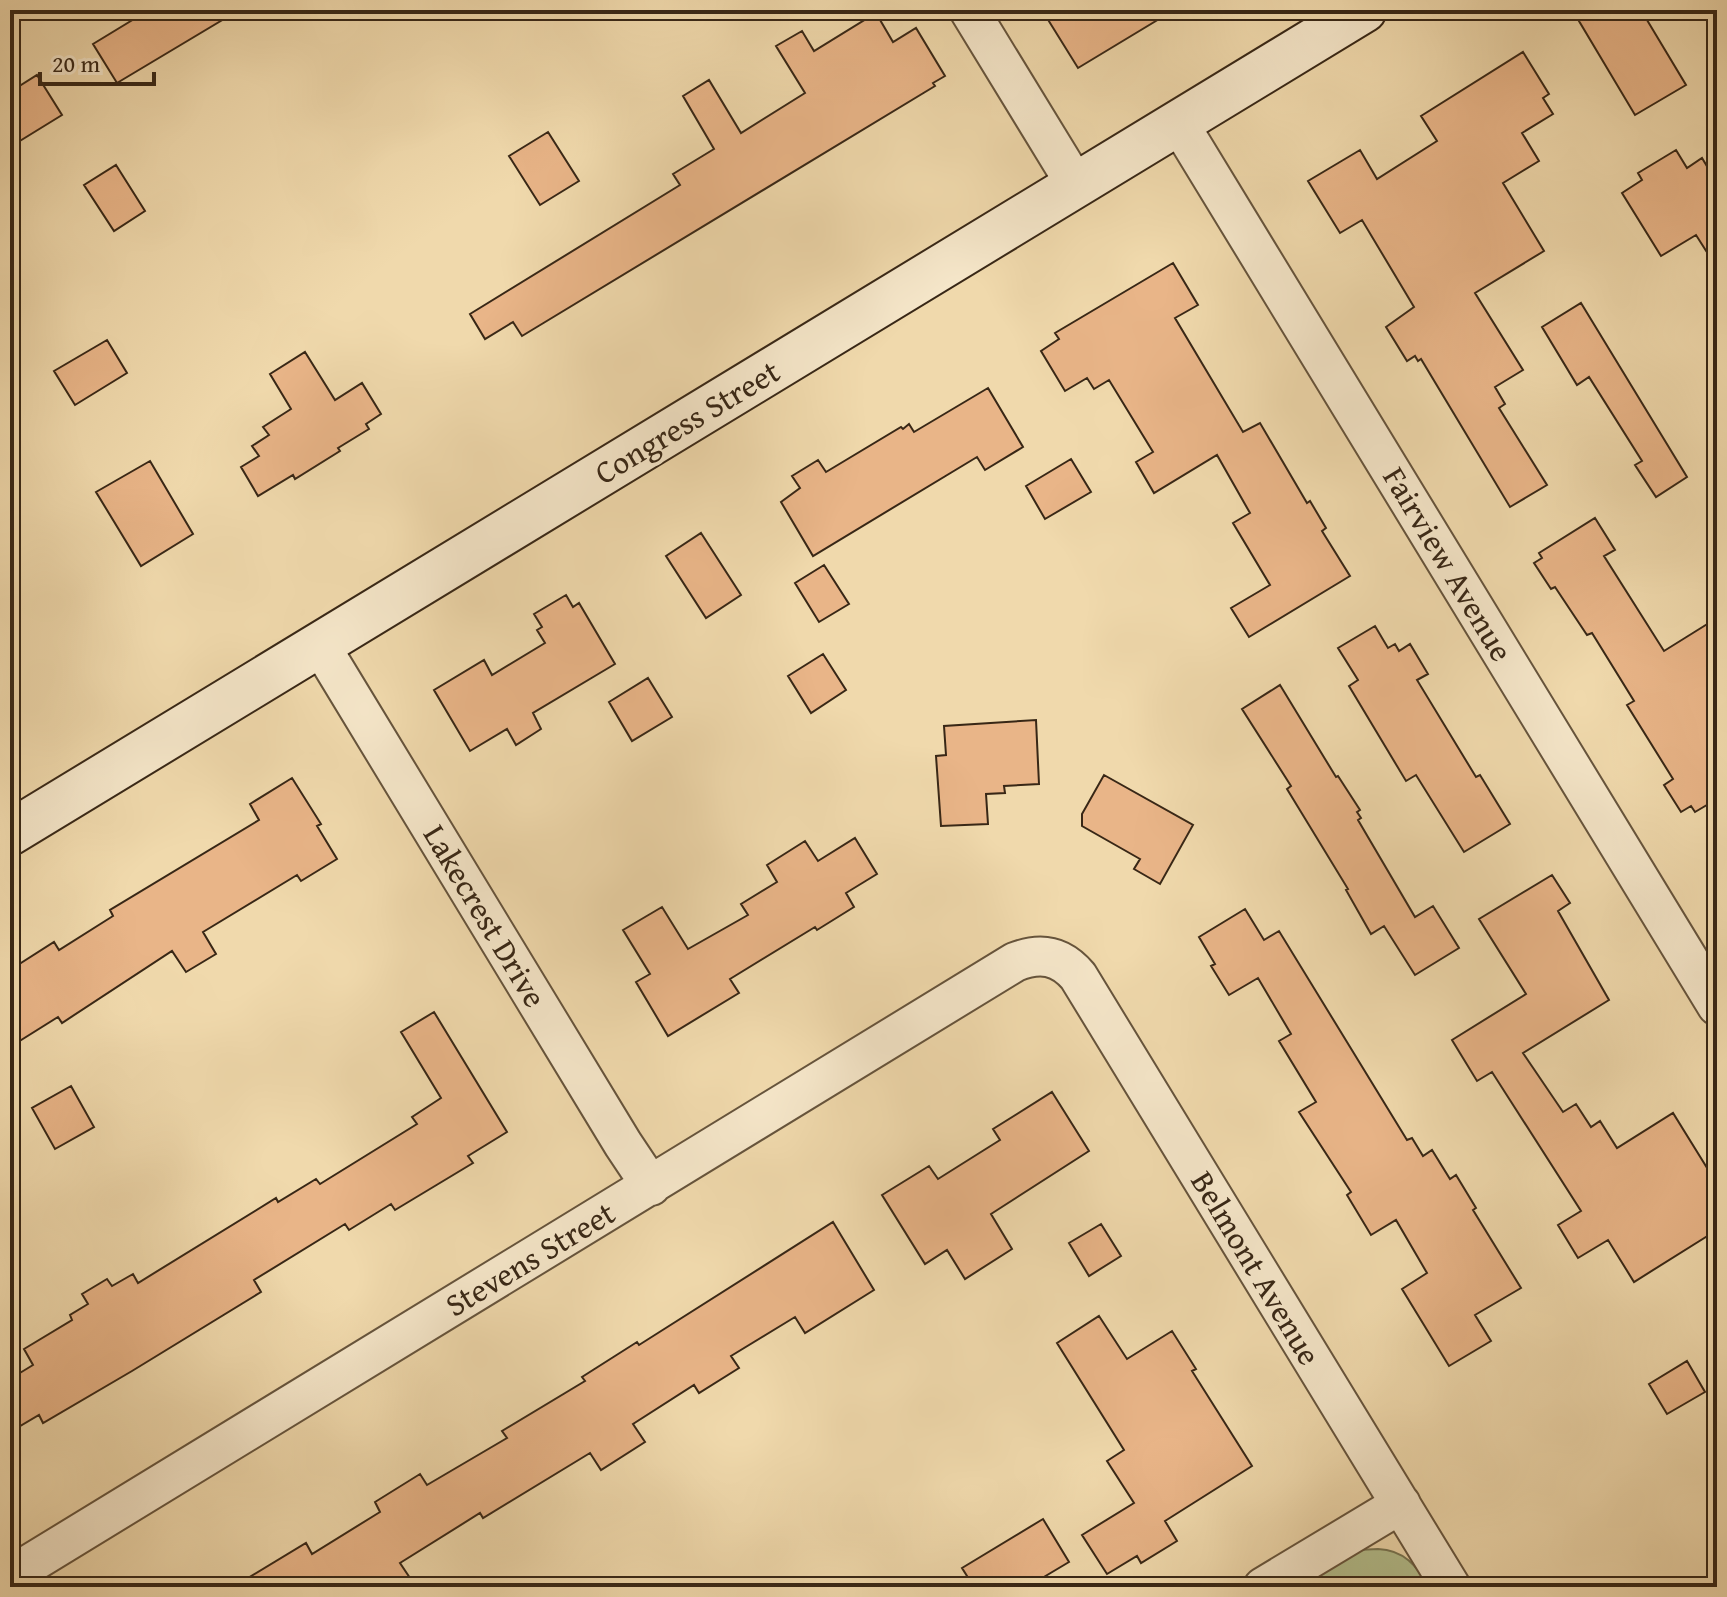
<svg xmlns="http://www.w3.org/2000/svg" width="1727" height="1597" font-family="'Gentium Book Plus',serif">
  <rect width="100%" height="100%" fill="#f0d9ac"/>
  <filter id="stains"><feTurbulence type="fractalNoise" baseFrequency=".0025" numOctaves="4"/><feColorMatrix values="0 0 0 0 .2 0 0 0 0 .09 0 0 0 0 .02 0 0 0 .5 -.17"/></filter>
  <radialGradient id="worn" r=".72"><stop offset=".6" stop-color="#630" stop-opacity="0"/><stop offset="1" stop-color="#630" stop-opacity=".3"/></radialGradient>
  <path fill="#b4c08e" stroke="#767452" stroke-width="2" d="M 1378,1549 C 1404,1550 1417,1566 1429,1587 L 1297,1587 L 1358,1550 Z"/>
  <path fill="#e9b588" stroke="#382716" stroke-width="2" d="M 149,10 L 239,10 L 117,83 L 93,44 Z
    M 1042,10 L 1174,10 L 1078,68 Z
    M 1598,10 L 1641,10 L 1686,85 L 1635,115 L 1579,21 Z
    M 876,13 L 893,42 L 916,28 L 945,76 L 933,83 L 935,86 L 522,336 L 513,322 L 485,339 L 470,314 L 680,185 L 673,174 L 714,149 L 683,96 L 709,80 L 741,133 L 805,93 L 776,46 L 802,31 L 814,51 Z
    M 1523,52 L 1549,94 L 1543,98 L 1553,114 L 1522,133 L 1539,161 L 1503,183 L 1544,251 L 1475,293 L 1523,370 L 1495,387 L 1505,404 L 1499,408 L 1547,485 L 1510,507 L 1421,359 L 1418,361 L 1415,356 L 1407,361 L 1386,327 L 1414,307 L 1362,220 L 1340,233 L 1308,181 L 1360,150 L 1377,179 L 1437,141 L 1421,116 Z
    M 37,75 L 62,115 L 10,147 L 10,92 Z
    M 548,132 L 579,181 L 540,205 L 509,156 Z
    M 1676,150 L 1687,168 L 1702,158 L 1717,183 L 1717,268 L 1696,235 L 1661,256 L 1622,193 L 1642,180 L 1638,173 Z
    M 116,165 L 145,211 L 114,231 L 84,185 Z
    M 1173,263 L 1198,305 L 1175,318 L 1243,432 L 1260,423 L 1307,503 L 1310,501 L 1326,528 L 1322,531 L 1350,576 L 1249,637 L 1231,608 L 1270,585 L 1233,523 L 1250,513 L 1217,455 L 1154,493 L 1136,462 L 1153,452 L 1109,380 L 1094,389 L 1087,378 L 1065,391 L 1041,351 L 1059,339 L 1055,333 Z
    M 1581,303 L 1687,477 L 1656,497 L 1635,465 L 1642,461 L 1589,377 L 1577,385 L 1542,327 Z
    M 107,340 L 127,373 L 75,405 L 54,371 Z
    M 305,352 L 335,400 L 362,383 L 381,414 L 366,424 L 369,429 L 338,448 L 340,451 L 295,479 L 293,475 L 258,496 L 241,467 L 259,456 L 252,446 L 269,435 L 263,427 L 291,409 L 270,374 Z
    M 988,388 L 1023,447 L 985,470 L 977,457 L 813,556 L 781,502 L 800,488 L 792,476 L 818,460 L 826,472 L 901,427 L 903,429 L 909,424 L 914,432 Z
    M 1071,459 L 1091,492 L 1045,519 L 1026,486 Z
    M 150,461 L 193,534 L 141,566 L 96,492 Z
    M 1595,518 L 1615,550 L 1604,556 L 1664,651 L 1717,618 L 1717,799 L 1695,812 L 1691,806 L 1681,812 L 1664,785 L 1673,779 L 1627,705 L 1634,701 L 1592,633 L 1587,635 L 1555,587 L 1551,589 L 1534,563 L 1542,558 L 1539,553 Z
    M 701,533 L 741,595 L 706,618 L 666,556 Z
    M 824,565 L 849,604 L 819,622 L 795,583 Z
    M 566,595 L 573,607 L 579,603 L 615,664 L 533,713 L 541,729 L 516,745 L 507,729 L 470,751 L 434,690 L 484,660 L 492,675 L 545,643 L 537,630 L 542,627 L 534,614 Z
    M 1375,626 L 1388,648 L 1395,644 L 1399,651 L 1410,644 L 1428,674 L 1417,680 L 1476,777 L 1480,775 L 1510,824 L 1464,852 L 1416,775 L 1406,781 L 1349,686 L 1358,680 L 1338,648 Z
    M 823,654 L 846,690 L 811,713 L 788,676 Z
    M 648,678 L 672,717 L 632,741 L 609,702 Z
    M 1280,685 L 1336,777 L 1338,776 L 1360,810 L 1357,812 L 1361,818 L 1358,820 L 1415,917 L 1433,906 L 1459,948 L 1415,975 L 1384,926 L 1371,934 L 1346,890 L 1348,889 L 1287,789 L 1291,786 L 1242,709 Z
    M 1036,720 L 1039,784 L 1004,786 L 1005,793 L 986,794 L 988,824 L 941,826 L 936,756 L 946,755 L 944,726 Z
    M 1104,775 L 1193,825 L 1160,884 L 1134,869 L 1140,859 L 1082,826 L 1082,814 Z
    M 292,778 L 321,824 L 317,826 L 337,859 L 301,881 L 297,875 L 203,932 L 216,954 L 186,972 L 172,951 L 62,1023 L 58,1017 L 10,1047 L 10,970 L 54,942 L 59,950 L 113,916 L 110,910 L 259,820 L 250,804 Z
    M 855,838 L 877,874 L 846,893 L 854,907 L 817,930 L 815,927 L 730,979 L 739,993 L 668,1036 L 636,982 L 650,974 L 623,930 L 662,907 L 688,949 L 748,915 L 741,904 L 777,882 L 767,865 L 805,841 L 818,861 Z
    M 1552,875 L 1570,903 L 1558,911 L 1609,1000 L 1523,1053 L 1563,1112 L 1576,1104 L 1591,1127 L 1600,1121 L 1617,1148 L 1673,1113 L 1717,1184 L 1717,1230 L 1634,1282 L 1608,1240 L 1578,1258 L 1558,1225 L 1581,1211 L 1492,1072 L 1477,1081 L 1452,1040 L 1526,994 L 1479,919 Z
    M 1245,909 L 1264,940 L 1279,931 L 1407,1140 L 1412,1138 L 1423,1156 L 1432,1150 L 1450,1179 L 1456,1175 L 1476,1208 L 1473,1210 L 1521,1288 L 1475,1315 L 1491,1341 L 1449,1366 L 1402,1289 L 1427,1273 L 1396,1220 L 1371,1235 L 1347,1195 L 1351,1192 L 1299,1112 L 1316,1102 L 1279,1041 L 1291,1034 L 1258,978 L 1229,995 L 1211,966 L 1215,964 L 1199,937 Z
    M 434,1012 L 507,1132 L 468,1156 L 473,1163 L 395,1210 L 391,1204 L 349,1230 L 345,1224 L 254,1280 L 261,1292 L 132,1371 L 43,1423 L 39,1415 L 10,1432 L 10,1379 L 33,1365 L 24,1349 L 72,1320 L 70,1315 L 88,1304 L 82,1294 L 107,1279 L 112,1286 L 133,1274 L 138,1283 L 276,1198 L 278,1202 L 316,1179 L 320,1184 L 417,1124 L 412,1117 L 441,1098 L 401,1032 Z
    M 71,1086 L 94,1127 L 55,1149 L 32,1108 Z
    M 1052,1092 L 1089,1151 L 991,1214 L 1012,1249 L 965,1279 L 947,1250 L 925,1264 L 882,1195 L 929,1166 L 938,1179 L 1000,1140 L 993,1129 Z
    M 833,1222 L 874,1290 L 805,1333 L 795,1317 L 731,1356 L 739,1368 L 699,1393 L 694,1385 L 633,1424 L 645,1442 L 601,1470 L 590,1453 L 483,1518 L 480,1513 L 400,1563 L 416,1587 L 233,1587 L 306,1543 L 312,1554 L 380,1512 L 375,1502 L 420,1474 L 427,1485 L 507,1438 L 502,1431 L 585,1381 L 582,1377 L 637,1342 L 639,1345 Z
    M 1101,1224 L 1121,1256 L 1089,1276 L 1069,1243 Z
    M 1099,1316 L 1127,1359 L 1172,1331 L 1196,1369 L 1192,1371 L 1252,1466 L 1165,1521 L 1177,1541 L 1141,1563 L 1137,1556 L 1107,1574 L 1082,1535 L 1134,1503 L 1107,1461 L 1124,1450 L 1057,1343 Z
    M 1687,1361 L 1705,1392 L 1667,1414 L 1649,1384 Z
    M 1043,1519 L 1069,1562 L 1027,1587 L 974,1587 L 962,1568 Z"/>
  <g fill="none" stroke-linecap="round" stroke-linejoin="round">
    <defs>
      <path id="street" d="M 969,10 L 1076,185
        M 1178,122 L 1717,1006
        M 320,645 L 623,1144 L 651,1186
        M 10,1576 L 1015,962 C 1040,952 1060,955 1078,976 L 1451,1587
        M 1263,1587 L 1401,1504"/>
      <path id="secondary" d="M 10,833 L 1364,10"/>
    </defs>
    <use href="#street" stroke="#66543c" stroke-width="42"/>
    <use href="#secondary" stroke="#382716" stroke-width="48"/>
    <use href="#street" stroke="#f5e6c9" stroke-width="38"/>
    <use href="#secondary" stroke="#f5e6c9" stroke-width="44"/>
  </g>
  <g text-anchor="middle" stroke-width="7" stroke-linejoin="round" paint-order="stroke">
    <g font-size="32" fill="#382716" stroke="#f5e6c9">
      <text transform="translate(687 422) rotate(-31)" y="11">Congress Street</text>
      <text transform="translate(1448 564) rotate(59)" y="11">Fairview Avenue</text>
      <text transform="translate(485 916) rotate(59)" y="11">Lakecrest Drive</text>
      <text transform="translate(530 1259) rotate(-31)" y="11">Stevens Street</text>
      <text transform="translate(1256 1268) rotate(59)" y="11">Belmont Avenue</text>
    </g>
  </g>
  <rect width="1727" height="1597" fill="none" stroke="#f0d9ac" stroke-width="40"/>
  <rect x="12" y="12" width="1703" height="1573" fill="none" stroke="#382716" stroke-width="4"/>
  <rect x="20" y="20" width="1687" height="1557" fill="none" stroke="#382716" stroke-width="2"/>
  <path d="M40 72v12h114v-12" fill="none" stroke="#382716" stroke-width="4"/>
  <text x="52" y="72" font-size="24" fill="#382716" stroke="#f5e6c9" stroke-width="6" paint-order="stroke">20 m</text>
  <rect width="100%" height="100%" filter="url(#stains)"/>
  <rect width="100%" height="100%" fill="url(#worn)"/>
</svg>
